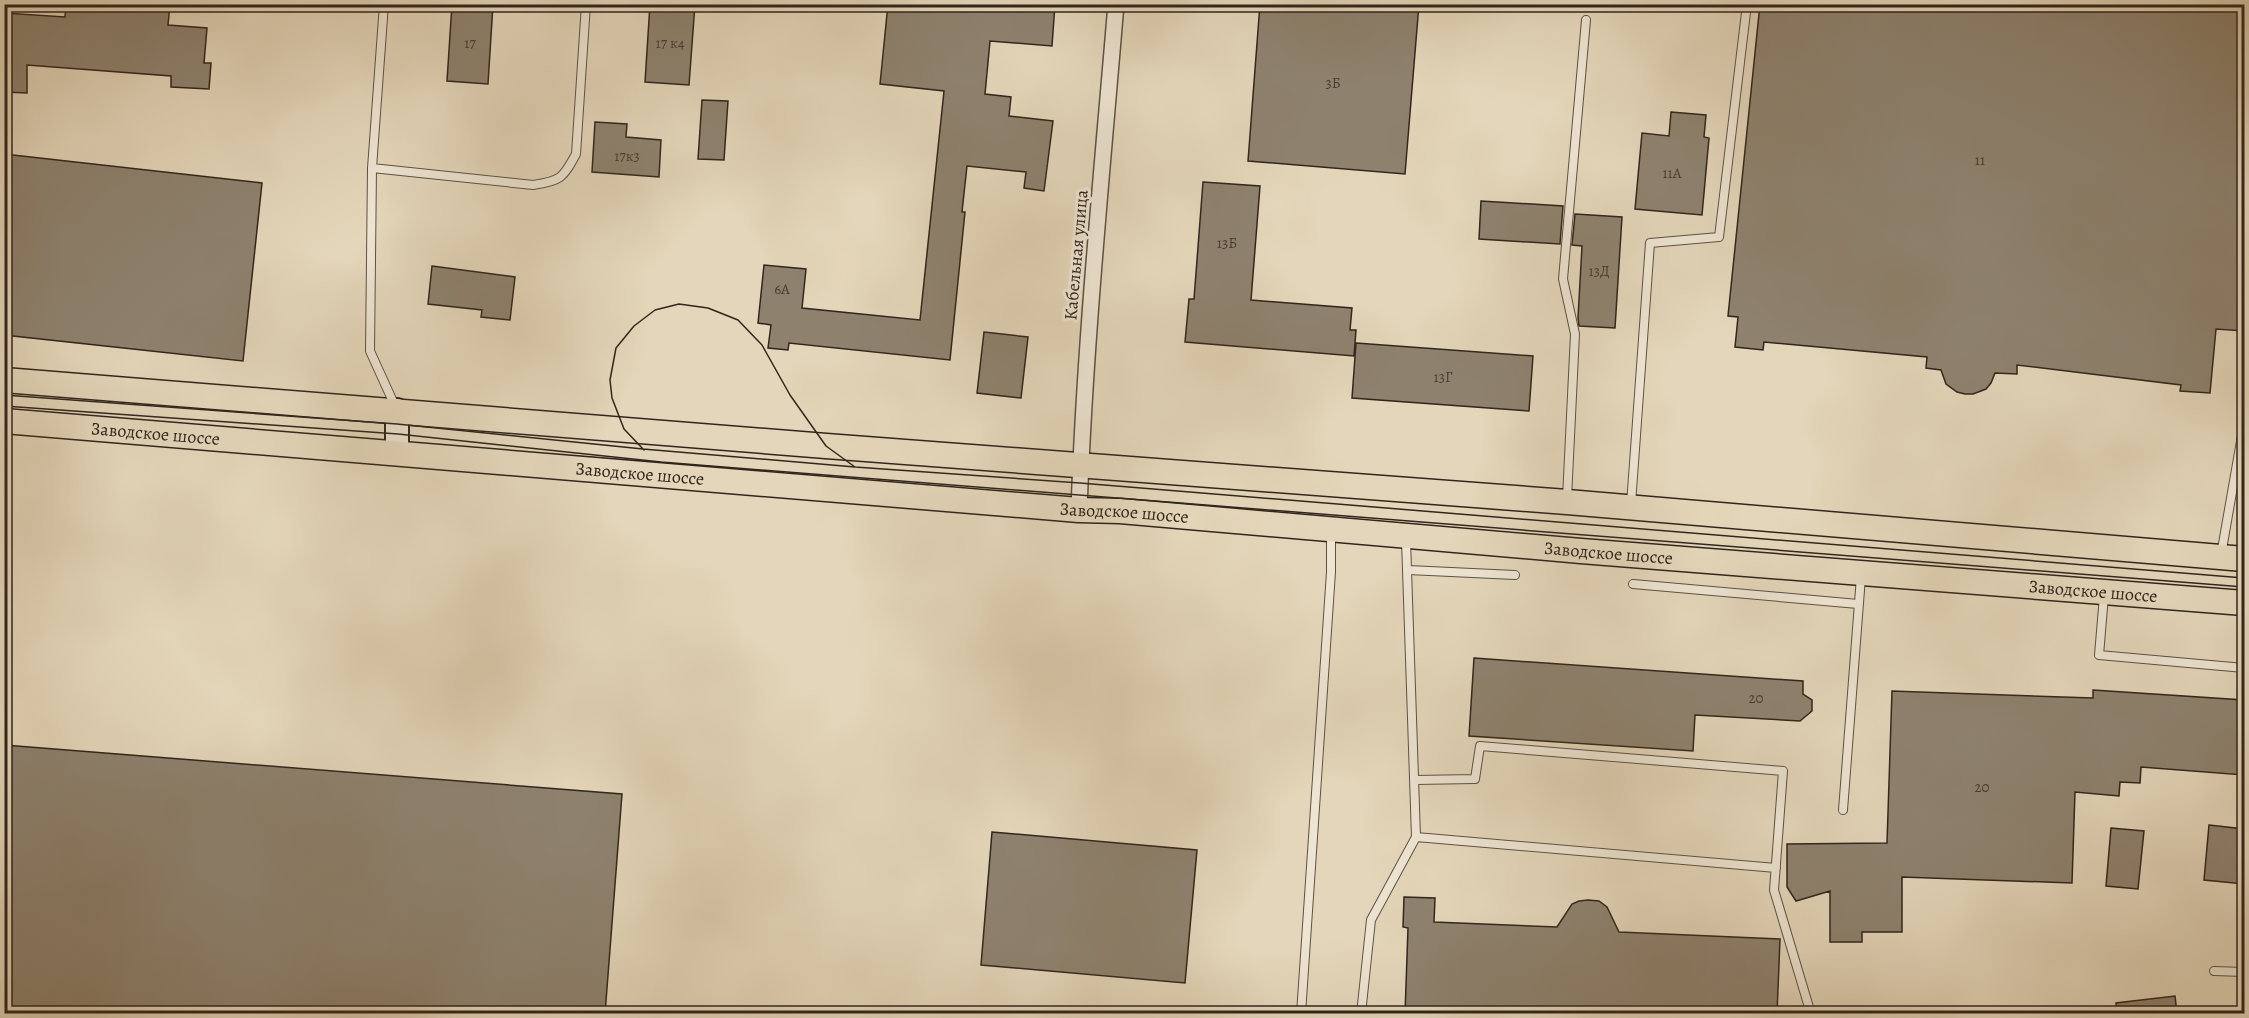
<svg xmlns="http://www.w3.org/2000/svg" width="2249" height="1018" font-family="Alegreya,serif">
  <rect width="100%" height="100%" fill="#e4d6ba"/>
  <filter id="stains"><feTurbulence type="fractalNoise" baseFrequency=".00333" numOctaves="4"/><feColorMatrix values="0 0 0 0 .2 0 0 0 0 .09 0 0 0 0 .02 0 0 0 .5 -.17"/></filter>
  <radialGradient id="worn" r=".72"><stop offset=".6" stop-color="#630" stop-opacity="0"/><stop offset="1" stop-color="#630" stop-opacity=".3"/></radialGradient>
  <path fill="#8e826f" stroke="#30261d" stroke-width="1.5" d="M 66,4 L 170,4 L 168,25 L 207,28 L 204,63 L 211,63 L 209,89 L 171,87 L 171,76 L 27,65 L 27,93 L 4,92 L 4,13 L 65,17 Z
    M 452,4 L 493,4 L 488,84 L 447,81 Z
    M 650,4 L 695,4 L 689,85 L 645,82 Z
    M 888,4 L 1055,4 L 1052,46 L 990,41 L 985,94 L 1011,97 L 1009,116 L 1053,121 L 1044,191 L 1024,188 L 1026,172 L 967,166 L 962,212 L 965,212 L 950,360 L 789,343 L 788,350 L 768,348 L 771,325 L 758,323 L 764,265 L 806,269 L 802,308 L 920,320 L 944,91 L 880,84 Z
    M 1260,4 L 1419,4 L 1405,174 L 1248,161 Z
    M 1760,4 L 2244,4 L 2244,331 L 2216,329 L 2210,393 L 2180,391 L 2181,385 L 2017,365 L 2017,374 L 1995,373 L 1991,383 L 1986,389 L 1973,394 L 1965,394 L 1957,392 L 1946,384 L 1941,370 L 1926,368 L 1927,357 L 1764,342 L 1763,350 L 1735,347 L 1738,317 L 1728,316 Z
    M 702,100 L 728,101 L 724,160 L 698,159 Z
    M 1671,112 L 1706,115 L 1704,137 L 1709,138 L 1702,215 L 1635,209 L 1642,133 L 1669,136 Z
    M 595,122 L 627,124 L 626,137 L 661,140 L 659,177 L 592,172 Z
    M 4,154 L 262,183 L 243,361 L 4,335 Z
    M 1203,182 L 1260,186 L 1251,300 L 1352,308 L 1350,330 L 1356,330 L 1354,356 L 1185,342 L 1189,299 L 1194,299 Z
    M 1481,201 L 1563,206 L 1560,244 L 1479,239 Z
    M 1575,214 L 1622,217 L 1615,328 L 1579,326 L 1578,318 L 1582,246 L 1572,245 Z
    M 432,266 L 515,277 L 510,320 L 481,317 L 482,310 L 428,304 Z
    M 984,332 L 1028,337 L 1021,398 L 977,393 Z
    M 1356,343 L 1533,356 L 1529,411 L 1352,398 Z
    M 1474,658 L 1803,681 L 1803,694 L 1812,700 L 1812,711 L 1800,721 L 1695,715 L 1693,751 L 1469,736 Z
    M 2093,690 L 2244,700 L 2244,775 L 2141,767 L 2140,783 L 2120,782 L 2119,796 L 2075,792 L 2072,883 L 1902,877 L 1902,932 L 1862,932 L 1862,942 L 1830,942 L 1830,891 L 1796,901 L 1787,887 L 1787,844 L 1887,843 L 1892,691 L 2093,698 Z
    M 4,745 L 622,794 L 605,1014 L 4,1014 Z
    M 2209,825 L 2244,829 L 2244,884 L 2204,880 Z
    M 2111,828 L 2144,831 L 2138,889 L 2106,886 Z
    M 992,832 L 1197,850 L 1185,983 L 981,965 Z
    M 1404,897 L 1435,898 L 1434,922 L 1557,927 L 1572,904 L 1579,901 L 1588,900 L 1599,901 L 1607,907 L 1619,932 L 1780,939 L 1777,1014 L 1405,1014 L 1408,928 L 1403,927 Z
    M 2175,996 L 2177,1014 L 2117,1014 L 2116,1003 Z"/>
  <g fill="none" stroke-linecap="round" stroke-linejoin="round">
    <defs>
      <path id="lane" d="M 384,4 L 372,168 L 370,351 L 395,406
        M 372,168 L 533,185 C 561,181 563,178 576,154 L 586,4
        M 1567,498 L 1575,334 L 1563,279 L 1586,20
        M 1631,504 L 1650,243 L 1719,237 L 1747,4
        M 1406,540 L 1416,837 L 1776,868
        M 2221,555 L 2244,424
        M 1408,570 L 1515,575
        M 1633,584 L 1858,604
        M 2104,596 L 2099,655 L 2244,668
        M 1415,780 L 1475,779 L 1480,746 L 1783,771 L 1774,890 L 1811,1014
        M 1843,810 L 1861,577
        M 2214,971 L 2244,972
        M 1301,1014 L 1331,572 L 1331,532
        M 1361,1014 L 1371,920 L 1416,837"/>
      <path id="street" d="M 1079,510 C 1085,341 1102,173 1116,4"/>
      <path id="secondary" d="M 397,410 L 397,453"/>
      <g id="primary">
        <path d="M 4,380 L 826,446 L 1567,502 L 2244,559"/>
        <path id="s1" d="M 4,421 L 1079,510 L 1120,511 L 1581,551 L 2244,603"/>
      </g>
    </defs>
    <use href="#lane" stroke="#5d5244" stroke-width="10"/>
    <use href="#street" stroke="#5d5244" stroke-width="18"/>
    <use href="#secondary" stroke="#30261d" stroke-width="26"/>
    <use href="#primary" stroke="#30261d" stroke-width="27"/>
    <use href="#lane" stroke="#ede4d2" stroke-width="8"/>
    <use href="#street" stroke="#ede4d2" stroke-width="15"/>
    <use href="#secondary" stroke="#ede4d2" stroke-width="22"/>
    <use href="#primary" stroke="#e4d6ba" stroke-width="24"/>
    <path stroke="#30261d" stroke-width="1.5" d="M 4,395 L 397,424 L 643,449 L 855,467 L 1080,483 L 2244,578
      M 4,406 L 398,434 L 661,462 L 2244,587
      M 644,450 L 624,429 L 612,398 L 610,380 L 616,348 L 634,326 L 655,310 L 679,304 L 708,308 L 738,320 L 762,345 L 790,395 L 826,446 L 855,467"/>
  </g>
  <g text-anchor="middle" stroke-width="6" stroke-linejoin="round" paint-order="stroke">
    <g font-size="15" fill="#483d32">
      <text x="470" y="48">17</text>
      <text x="670" y="48">17 к4</text>
      <text x="1333" y="88">3Б</text>
      <text x="627" y="161">17к3</text>
      <text x="1980" y="165">11</text>
      <text x="1672" y="178">11А</text>
      <text x="1227" y="248">13Б</text>
      <text x="1599" y="276">13Д</text>
      <text x="782" y="294">6А</text>
      <text x="1443" y="382">13Г</text>
      <text x="1756" y="703">20</text>
      <text x="1982" y="792">20</text>
    </g>
    <g font-size="18" fill="#30261d" stroke="#ede4d2">
      <text transform="translate(1076 255) rotate(-85)" y="6">Кабельная улица</text>
      <text dy="6" stroke="none"><textPath href="#s1" startOffset="152">Заводское шоссе</textPath></text>
      <text dy="6" stroke="none"><textPath href="#s1" startOffset="638">Заводское шоссе</textPath></text>
      <text dy="6" stroke="none"><textPath href="#s1" startOffset="1124">Заводское шоссе</textPath></text>
      <text dy="6" stroke="none"><textPath href="#s1" startOffset="1610">Заводское шоссе</textPath></text>
      <text dy="6" stroke="none"><textPath href="#s1" startOffset="2096">Заводское шоссе</textPath></text>
    </g>
  </g>
  <rect width="2249" height="1018" fill="none" stroke="#e4d6ba" stroke-width="24"/>
  <rect x="6" y="6" width="2237" height="1006" fill="none" stroke="#30261d" stroke-width="3"/>
  <rect x="12" y="12" width="2225" height="994" fill="none" stroke="#30261d" stroke-width="1.5"/>
  <rect width="100%" height="100%" filter="url(#stains)"/>
  <rect width="100%" height="100%" fill="url(#worn)"/>
</svg>
